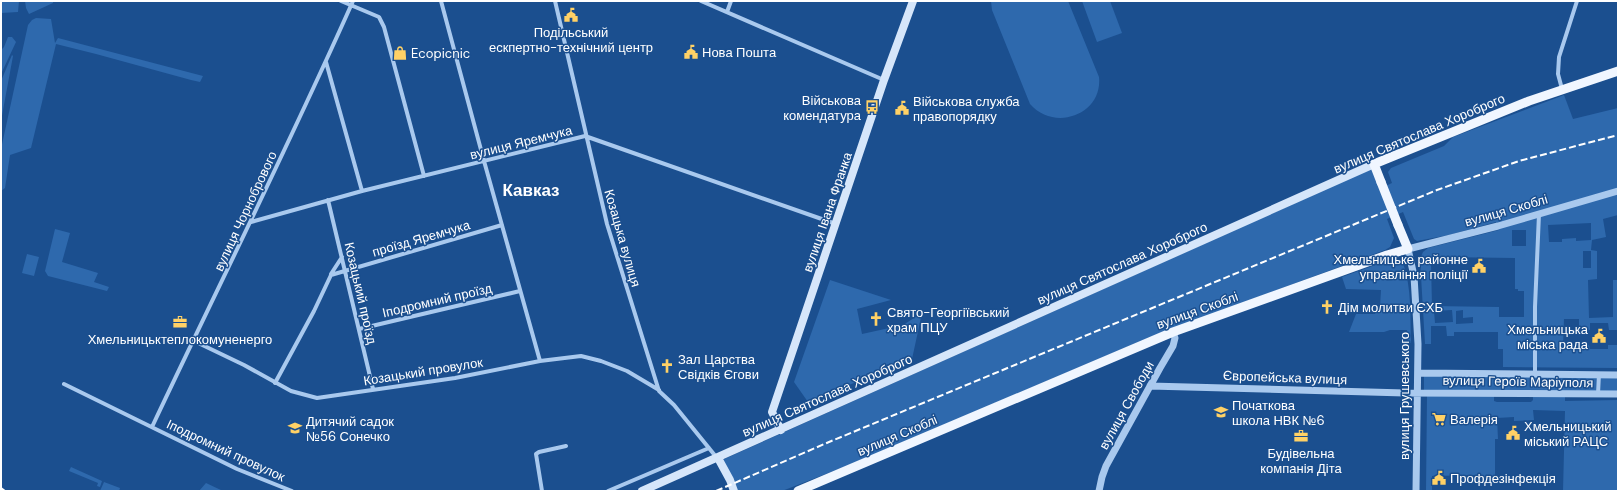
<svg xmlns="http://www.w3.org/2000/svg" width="1619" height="492" font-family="'DM Sans',sans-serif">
  <rect width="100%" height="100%" fill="#1b4f8f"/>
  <path fill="#2e69ad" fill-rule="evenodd" d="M 1,1 L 19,1 L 18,12 L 1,13 Z
    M 25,1 L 53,1 L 53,3 L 29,14 L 26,8 Z
    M 991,1 L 1068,1 L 1099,77 C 1103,115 1054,132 1030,104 L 992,10 Z
    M 1082,1 L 1110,1 L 1122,33 L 1097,42 Z
    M 36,18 L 51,19 L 55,43 L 58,38 L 203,76 L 200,82 L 191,80 L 96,54 L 56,44 L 31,148 L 10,155 L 5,188 L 1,191 L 1,149 L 28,25 L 32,20 Z
    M 8,37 L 12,37 L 16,42 L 1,74 L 1,50 L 4,47 Z
    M 12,55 L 13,56 L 1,121 L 1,81 Z
    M 1564,95 L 1573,119 L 1618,108 L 1618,215 L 1603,219 L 1606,237 L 1592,240 L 1591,250 L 1597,251 L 1597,279 L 1588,280 L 1589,318 L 1613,317 L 1613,280 L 1618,280 L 1618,330 L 1609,330 L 1608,323 L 1590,323 L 1590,330 L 1579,329 L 1579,319 L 1564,319 L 1563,346 L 1589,345 L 1590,349 L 1608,349 L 1608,345 L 1618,345 L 1618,368 L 1503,367 L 1503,349 L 1498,349 L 1498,332 L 1454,332 L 1454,336 L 1447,336 L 1446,326 L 1431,326 L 1431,344 L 1425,344 L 1420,259 L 1423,252 L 1428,248 L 1499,230 L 1496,222 L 1449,235 L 1417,241 L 1414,239 L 1403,212 L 1387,219 L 1394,238 L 1390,247 L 1385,250 L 1150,337 L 849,465 L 782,491 L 734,491 L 722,460 L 1373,168 L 1381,188 L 1392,183 L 1388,172 L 1391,168 L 1444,146 L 1453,137 ZM 1591,223 L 1591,240 L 1576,241 L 1576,238 L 1562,239 L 1562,242 L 1549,242 L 1548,225 ZM 1512,230 L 1526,230 L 1526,246 L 1512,246 ZM 1583,251 L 1591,251 L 1591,268 L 1583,268 ZM 1441,257 L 1515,258 L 1515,289 L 1518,289 L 1518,291 L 1524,291 L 1524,317 L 1499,317 L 1499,307 L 1432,306 L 1431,263 L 1440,263 ZM 1452,310 L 1453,322 L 1435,323 L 1434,311 ZM 1463,310 L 1463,318 L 1473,317 L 1473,323 L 1456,324 L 1456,311 Z
    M 55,229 L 70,233 L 62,262 L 98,273 L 94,282 L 109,287 L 107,291 L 48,276 L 45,271 Z
    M 27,254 L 39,257 L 34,276 L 22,273 Z
    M 1389,260 L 1397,260 L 1403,263 C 1412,288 1410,317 1411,343 L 1408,343 L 1407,330 L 1390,330 L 1384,332 L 1349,332 L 1356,314 L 1375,314 L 1376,307 L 1380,307 L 1381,290 L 1346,289 L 1342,277 Z
    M 830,280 L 891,300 L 857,309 L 862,334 L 903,325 L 922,313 L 912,359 L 808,402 L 794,382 Z
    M 1424,375 L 1618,377 L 1618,392 L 1424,390 Z
    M 1427,396 L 1494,396 L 1494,401 L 1497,402 L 1531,402 L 1533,400 L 1533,396 L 1565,396 L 1565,401 L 1618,400 L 1618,491 L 1563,491 L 1565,411 L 1533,410 L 1534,420 L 1514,421 L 1514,417 L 1497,418 L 1498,439 L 1495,439 L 1495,482 L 1483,483 L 1482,475 L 1432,476 L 1432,491 L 1426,491 Z
    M 71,467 L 102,481 L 100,487 L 97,486 L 98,483 L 69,471 Z
    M 104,482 L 120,488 L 119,491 L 100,491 Z
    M 206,483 L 223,491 L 199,491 Z"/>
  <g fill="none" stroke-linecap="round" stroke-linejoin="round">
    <path stroke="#a9c9ee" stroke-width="4" d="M 341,1 L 379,17 L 384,27 L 424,176
      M 441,1 L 484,161 L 540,361
      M 555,1 L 607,224 L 659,391 L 674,405 L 717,458
      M 701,1 L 884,80
      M 727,12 L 731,1
      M 326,62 L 362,191
      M 1562,89 L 1558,74 L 1559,57 L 1577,1
      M 328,200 L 373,389
      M 251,222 L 362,191 L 585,136 L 836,224
      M 331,274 L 342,257
      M 359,329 L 520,291
      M 194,341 L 244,365 L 291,391 L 317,398 L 455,378 L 540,361 L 581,356 L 601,361 L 627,371 L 659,390
      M 1535,374 L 1535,307 L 1539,214
      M 275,383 L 314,311 L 331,275 L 502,225
      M 64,384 L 237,469 L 292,491
      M 1598,394 L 1599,374
      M 152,427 C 219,285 289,145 353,1
      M 542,491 L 536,454 L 539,452 L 566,446
      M 608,491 L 709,448"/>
    <path stroke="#a9c9ee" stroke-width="7" d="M 1419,373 L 1618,375
      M 1150,386 L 1405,393 L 1618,394
      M 1099,491 L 1102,477 L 1106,466 L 1160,368 L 1173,346 L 1175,338 L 1173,332
      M 1416,491 L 1418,344 L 1414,276 L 1408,249 L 1498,226 L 1618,191"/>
    <path stroke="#d6e6fa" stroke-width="8" d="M 781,430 L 772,412 L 884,80 L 913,1
      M 718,458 L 730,480 L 734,491
      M 642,491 L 1374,164"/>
    <path stroke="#f0f6ff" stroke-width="9" d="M 1381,182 L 1374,164 L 1529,101 L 1618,71
      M 798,491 L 1173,332 L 1387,255 L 1408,249 L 1398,225"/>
    <path stroke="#fff" stroke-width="2" stroke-dasharray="7 3" stroke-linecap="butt" d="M 1,488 L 5,491
      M 716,491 L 829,442 L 1437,190 L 1519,161 L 1618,135"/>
    <path stroke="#f0f6ff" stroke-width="9" d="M 1381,182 L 1398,225"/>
  </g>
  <defs>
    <symbol id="civic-bare" viewBox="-9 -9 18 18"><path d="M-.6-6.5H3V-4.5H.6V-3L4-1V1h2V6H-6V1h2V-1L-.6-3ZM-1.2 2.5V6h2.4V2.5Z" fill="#ffd166" stroke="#1b4f8f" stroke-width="2.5" paint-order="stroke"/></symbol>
    <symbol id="shop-bare" viewBox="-9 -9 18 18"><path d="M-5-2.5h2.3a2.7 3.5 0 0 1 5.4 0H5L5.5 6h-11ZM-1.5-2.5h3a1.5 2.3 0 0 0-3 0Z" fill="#ffd166" stroke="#1b4f8f" stroke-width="2.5" paint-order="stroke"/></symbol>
    <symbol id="bus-bare" viewBox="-9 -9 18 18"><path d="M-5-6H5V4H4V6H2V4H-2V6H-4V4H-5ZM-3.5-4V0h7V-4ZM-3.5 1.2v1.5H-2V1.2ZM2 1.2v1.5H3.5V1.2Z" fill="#ffd166" stroke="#1b4f8f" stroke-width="2.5" paint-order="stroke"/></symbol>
    <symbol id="church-bare" viewBox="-9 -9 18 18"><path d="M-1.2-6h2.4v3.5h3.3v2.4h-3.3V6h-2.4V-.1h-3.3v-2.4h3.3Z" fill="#ffd166" stroke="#1b4f8f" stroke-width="2.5" paint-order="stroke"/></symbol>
    <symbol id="office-bare" viewBox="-9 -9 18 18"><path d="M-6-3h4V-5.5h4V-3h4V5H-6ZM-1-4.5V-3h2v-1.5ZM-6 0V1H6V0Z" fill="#ffd166" stroke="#1b4f8f" stroke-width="2.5" paint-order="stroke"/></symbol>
    <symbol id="school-bare" viewBox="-9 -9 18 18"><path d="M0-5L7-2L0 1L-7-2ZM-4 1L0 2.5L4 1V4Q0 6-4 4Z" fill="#ffd166" stroke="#1b4f8f" stroke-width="2.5" paint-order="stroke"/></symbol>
    <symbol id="supermarket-bare" viewBox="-9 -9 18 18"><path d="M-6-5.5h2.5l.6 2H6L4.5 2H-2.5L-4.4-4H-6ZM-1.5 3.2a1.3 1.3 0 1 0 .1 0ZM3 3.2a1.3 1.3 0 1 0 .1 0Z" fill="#ffd166" stroke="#1b4f8f" stroke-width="2.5" paint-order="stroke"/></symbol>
  </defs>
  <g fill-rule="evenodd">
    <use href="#civic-bare" x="561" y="5" width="20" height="20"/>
    <use href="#civic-bare" x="681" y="42" width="20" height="20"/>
    <use href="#shop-bare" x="390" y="43" width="20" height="20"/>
    <use href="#bus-bare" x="862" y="97" width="20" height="20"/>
    <use href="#civic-bare" x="892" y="98" width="20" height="20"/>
    <use href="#civic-bare" x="1469" y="256" width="20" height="20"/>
    <use href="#church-bare" x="1317" y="297" width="20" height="20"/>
    <use href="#church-bare" x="866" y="309" width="20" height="20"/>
    <use href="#office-bare" x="170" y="312" width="20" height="20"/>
    <use href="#civic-bare" x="1589" y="326" width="20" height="20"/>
    <use href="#church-bare" x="657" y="356" width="20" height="20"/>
    <use href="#school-bare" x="1211" y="402" width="20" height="20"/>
    <use href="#supermarket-bare" x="1429" y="409" width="20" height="20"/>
    <use href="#school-bare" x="285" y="418" width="20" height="20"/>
    <use href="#civic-bare" x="1503" y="423" width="20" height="20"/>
    <use href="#office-bare" x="1291" y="426" width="20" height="20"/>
    <use href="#civic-bare" x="1429" y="468" width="20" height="20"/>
  </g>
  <g text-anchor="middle" stroke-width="3" stroke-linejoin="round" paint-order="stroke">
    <g font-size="13" fill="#fff" stroke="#1b4f8f" text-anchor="start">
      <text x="571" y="37" text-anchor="middle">Подільський<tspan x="571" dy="15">ескпертно-технічний центр</tspan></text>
      <text x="702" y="57">Нова Пошта</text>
      <text x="411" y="58">Ecopicnic</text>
      <text x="861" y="105" text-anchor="end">Військова<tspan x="861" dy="15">комендатура</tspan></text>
      <text x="913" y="106">Військова служба<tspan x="913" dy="15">правопорядку</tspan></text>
      <text x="1468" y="264" text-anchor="end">Хмельницьке районне<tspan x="1468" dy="15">управління поліції</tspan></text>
      <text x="1338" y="312">Дім молитви ЄХБ</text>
      <text x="887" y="317">Свято-Георгіївський<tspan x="887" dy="15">храм ПЦУ</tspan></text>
      <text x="1588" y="334" text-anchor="end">Хмельницька<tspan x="1588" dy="15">міська рада</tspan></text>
      <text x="180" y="344" text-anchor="middle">Хмельницьктеплокомуненерго</text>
      <text x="678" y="364">Зал Царства<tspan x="678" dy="15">Свідків Єгови</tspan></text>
      <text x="1232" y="410">Початкова<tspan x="1232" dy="15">школа НВК №6</tspan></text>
      <text x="1450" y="424">Валерія</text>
      <text x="306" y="426">Дитячий садок<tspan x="306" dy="15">№56 Сонечко</tspan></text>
      <text x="1524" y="431">Хмельницький<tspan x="1524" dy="15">міський РАЦС</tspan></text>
      <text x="1301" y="458" text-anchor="middle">Будівельна<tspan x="1301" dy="15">компанія Діта</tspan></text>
      <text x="1450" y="483">Профдезінфекція</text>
    </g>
    <g font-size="13" fill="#fff" stroke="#1b4f8f">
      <text transform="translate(1419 133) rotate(-23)" y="5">вулиця Святослава Хороброго</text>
      <text transform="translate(521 142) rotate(-14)" y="5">вулиця Яремчука</text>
      <text transform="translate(1506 210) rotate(-16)" y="5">вулиця Скоблі</text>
      <text transform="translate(245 211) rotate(-65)" y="5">вулиця Чорнобрового</text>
      <text transform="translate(827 212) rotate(-71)" y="5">вулиця Івана Франка</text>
      <text transform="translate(421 238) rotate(-16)" y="5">проїзд Яремчука</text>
      <text transform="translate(623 238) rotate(74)" y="5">Козацька вулиця</text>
      <text transform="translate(1122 263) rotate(-24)" y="5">вулиця Святослава Хороброго</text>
      <text transform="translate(361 293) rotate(77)" y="5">Козацький проїзд</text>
      <text transform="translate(437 300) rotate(-13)" y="5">Іподромний проїзд</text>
      <text transform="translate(1197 310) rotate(-20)" y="5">вулиця Скоблі</text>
      <text transform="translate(423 371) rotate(-9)" y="5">Козацький провулок</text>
      <text transform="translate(1285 377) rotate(2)" y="5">Європейська вулиця</text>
      <text transform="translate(1518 381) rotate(1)" y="5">вулиця Героїв Маріуполя</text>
      <text transform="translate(827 395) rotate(-24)" y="5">вулиця Святослава Хороброго</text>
      <text transform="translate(1404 396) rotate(-90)" y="5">вулиця Грушевського</text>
      <text transform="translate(1126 405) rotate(-61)" y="5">вулиця Свободи</text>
      <text transform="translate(897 435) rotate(-23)" y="5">вулиця Скоблі</text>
      <text transform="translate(226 450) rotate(25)" y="5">Іподромний провулок</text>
    </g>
    <g font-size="17" font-weight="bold" fill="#fff" stroke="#1b4f8f">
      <text x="531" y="196">Кавказ</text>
    </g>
  </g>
  <rect width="1619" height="492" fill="none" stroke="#ffffff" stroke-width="4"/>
</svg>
